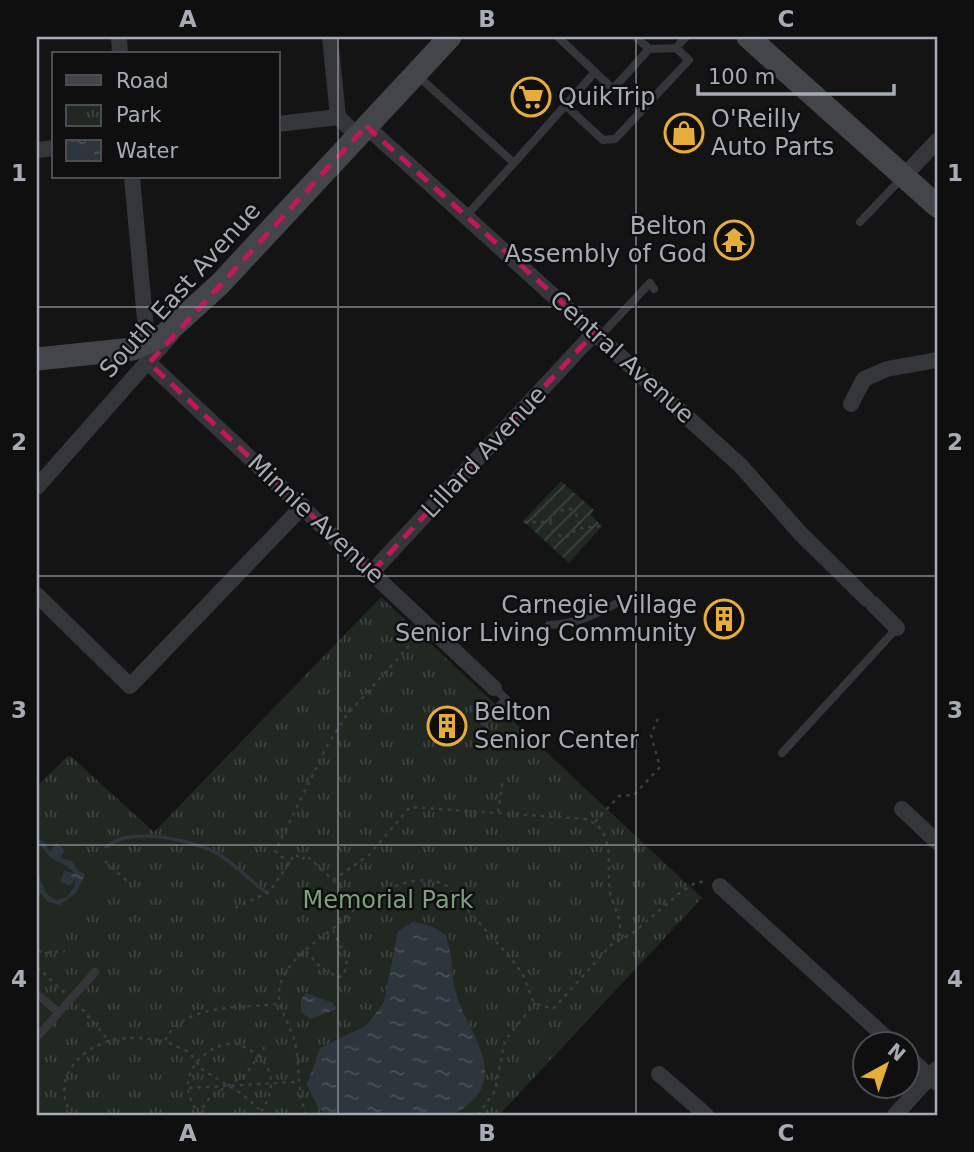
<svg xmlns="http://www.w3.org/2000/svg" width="974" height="1152" font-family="'DejaVu Sans',sans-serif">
  <defs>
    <pattern id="park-tufts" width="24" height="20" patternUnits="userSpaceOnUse" patternTransform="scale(1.75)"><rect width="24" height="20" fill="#202821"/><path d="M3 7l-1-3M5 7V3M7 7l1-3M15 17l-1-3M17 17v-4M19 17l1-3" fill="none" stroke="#3d443f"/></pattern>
    <pattern id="garden-furrows" width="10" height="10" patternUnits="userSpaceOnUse" patternTransform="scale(1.75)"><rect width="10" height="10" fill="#202821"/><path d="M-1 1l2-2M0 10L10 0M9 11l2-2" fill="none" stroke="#3d443f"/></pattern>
    <pattern id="water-ripples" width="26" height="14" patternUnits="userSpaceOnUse" patternTransform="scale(1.75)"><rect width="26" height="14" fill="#2e363d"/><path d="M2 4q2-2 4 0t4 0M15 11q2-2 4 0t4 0" fill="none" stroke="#495057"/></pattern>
  </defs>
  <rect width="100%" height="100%" fill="#141415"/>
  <path fill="url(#park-tufts)" d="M 381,597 L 702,898 L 499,1115 L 37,1115 L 37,786 L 69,755 L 154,832 Z"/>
  <path fill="url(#garden-furrows)" d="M 561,481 L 594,510 L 591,515 L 602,526 L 569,563 L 523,521 Z"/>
  <path fill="#202821" d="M 38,816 L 67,824 L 61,838 L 107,879 L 52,940 L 47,936 L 50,933 L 37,921 Z"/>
  <path fill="url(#water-ripples)" d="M 37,838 L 43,841 L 50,851 L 57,843 L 65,851 L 60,858 L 72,861 L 78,871 L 85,874 L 76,893 L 60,905 L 48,902 L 41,893 L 37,899 L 37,873 L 47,894 L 56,900 L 67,897 L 75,886 L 75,878 L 70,886 L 60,881 L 64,871 L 74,873 C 65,860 53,866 41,845 L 37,845 Z
    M 413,922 C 425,925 440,926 446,938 C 453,953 451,974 455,991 C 468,1036 517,1081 452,1115 L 328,1115 L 319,1109 L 307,1085 L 320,1048 L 367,1025 L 384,1002 L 398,931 Z
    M 306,993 L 333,1003 L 337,1009 L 310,1019 L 301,1012 L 301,999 Z"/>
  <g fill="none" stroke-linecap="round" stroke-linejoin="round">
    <path stroke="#2e363d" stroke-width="3.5" d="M 106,847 C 130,826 194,839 220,855 C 237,866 251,881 267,893"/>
    <path stroke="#3b3d41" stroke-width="2.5" stroke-dasharray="3.5 5" stroke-linecap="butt" d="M 524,522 L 550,522 L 553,532 L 565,538 L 579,528 L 602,526
      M 550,522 L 556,511 L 571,509 L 578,517 L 579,528
      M 498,812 L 503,779
      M 595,822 L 619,796 L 634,795 L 660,767 L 651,735 L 659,716
      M 105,861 L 129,883
      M 290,864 L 275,851 L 328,744 L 346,716 L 418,636
      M 333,880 L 369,855 L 410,807 L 585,819 C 617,829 606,867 610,892 C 614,912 623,916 619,939
      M 235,908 L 270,891 L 295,854 L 302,860 L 306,855 L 358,903
      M 38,951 L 46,953 L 65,951
      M 306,951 L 323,970 L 340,977 L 344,975 L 347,960 L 333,930
      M 37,967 L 65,993
      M 82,1009 L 109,1041
      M 189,1088 L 297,1082
      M 72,1115 C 51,1082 76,1051 109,1041 C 127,1036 146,1038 164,1041
      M 198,1115 L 210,1097 L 246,1074 L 266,1045
      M 201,1115 C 171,1085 197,1046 234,1043 C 271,1055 282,1083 259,1115
      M 266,1115 L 242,1094 L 203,1070 L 189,1052 L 165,1041 C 181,1003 245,1008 279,1004
      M 270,1115 L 275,1115
      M 306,1115 C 296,1089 301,1060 293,1036 C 287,1019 275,1004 280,985 C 289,955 325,937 347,917 C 353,913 355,905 361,902 C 385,889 422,871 447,886 L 513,961 L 522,973 L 534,1003 L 553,1009 L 611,945 L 634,932 L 682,891 L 697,882 L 706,882
      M 478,1115 L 495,1091 L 505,1040 L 535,1003"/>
    <path stroke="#35363a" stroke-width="8" d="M 558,37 L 613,89 L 649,49
      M 636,37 L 649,49 L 676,48
      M 418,76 L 514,163 L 466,216
      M 565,105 L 603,140 L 615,139 L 689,60 L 676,48 L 686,37
      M 514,163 L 595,72
      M 860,222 L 902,178
      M 600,336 L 650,283 L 654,289
      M 549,625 C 575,624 593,616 615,604
      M 484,722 L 506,699 L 494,688
      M 782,753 L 897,628
      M 37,994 L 58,1012
      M 37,1037 L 95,972"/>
    <path stroke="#35363a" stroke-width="16" d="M 119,37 L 120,54
      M 330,37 L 338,117
      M 278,124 L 338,117 L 357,135
      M 366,126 L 741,466 L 800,533 L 867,599
      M 37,150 L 54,148
      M 904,176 L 937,141
      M 132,177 L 149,363 L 494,688
      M 851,404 L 864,379 L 887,369 L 937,360
      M 37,487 L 172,334
      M 372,572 L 595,332
      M 37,595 L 130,686 L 303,506
      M 873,604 L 897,628
      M 902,809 L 937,842
      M 720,886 L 893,1044
      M 908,1057 L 937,1083
      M 659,1074 L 706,1115
      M 895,1115 L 937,1069"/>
    <path stroke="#43454a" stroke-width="23" d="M 748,37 L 937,206
      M 37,359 L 133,349 L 164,335 L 220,284 L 450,37"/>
  </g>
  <path fill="none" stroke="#c2185b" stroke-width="5" stroke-dasharray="14 9" stroke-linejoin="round" d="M 366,126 L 595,332 L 372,572 L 149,363 Z"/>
  <path fill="none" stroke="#a6abb5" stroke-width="2" stroke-opacity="0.55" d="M 338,37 L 338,1115M 636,37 L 636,1115M 37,307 L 937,307M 37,576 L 937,576M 37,845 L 937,845"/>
  <defs>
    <symbol id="supermarket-ring" viewBox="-11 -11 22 22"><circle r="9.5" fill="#0f0f10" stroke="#e7ad3b" stroke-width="1.5"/><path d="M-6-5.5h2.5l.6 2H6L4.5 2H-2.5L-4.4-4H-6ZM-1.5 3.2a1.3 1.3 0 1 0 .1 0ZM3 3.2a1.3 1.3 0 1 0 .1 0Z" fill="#e7ad3b"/></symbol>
    <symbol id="shop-ring" viewBox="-11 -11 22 22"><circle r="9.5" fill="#0f0f10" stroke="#e7ad3b" stroke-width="1.5"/><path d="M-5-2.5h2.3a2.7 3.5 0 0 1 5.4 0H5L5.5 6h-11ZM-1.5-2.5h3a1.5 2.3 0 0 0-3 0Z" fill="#e7ad3b"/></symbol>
    <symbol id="temple-ring" viewBox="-11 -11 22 22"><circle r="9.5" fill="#0f0f10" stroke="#e7ad3b" stroke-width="1.5"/><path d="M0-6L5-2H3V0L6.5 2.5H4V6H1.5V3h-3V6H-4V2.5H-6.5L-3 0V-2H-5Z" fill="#e7ad3b"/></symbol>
    <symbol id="building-ring" viewBox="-11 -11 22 22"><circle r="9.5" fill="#0f0f10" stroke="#e7ad3b" stroke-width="1.5"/><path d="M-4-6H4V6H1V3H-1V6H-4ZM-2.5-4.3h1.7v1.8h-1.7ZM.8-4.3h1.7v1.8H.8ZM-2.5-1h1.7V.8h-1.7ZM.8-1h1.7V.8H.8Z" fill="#e7ad3b"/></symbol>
  </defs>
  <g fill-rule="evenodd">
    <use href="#supermarket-ring" x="509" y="75" width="44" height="44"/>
    <use href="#shop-ring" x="662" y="111" width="44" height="44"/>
    <use href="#temple-ring" x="712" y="218" width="44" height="44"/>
    <use href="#building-ring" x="702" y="597" width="44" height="44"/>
    <use href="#building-ring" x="425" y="704" width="44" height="44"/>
  </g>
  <g text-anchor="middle" stroke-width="5" stroke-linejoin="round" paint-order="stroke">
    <g font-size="24" fill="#a6abb5" stroke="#0f0f10" text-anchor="start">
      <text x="558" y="105">QuikTrip</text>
      <text x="711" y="127">O'Reilly<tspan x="711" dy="28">Auto Parts</tspan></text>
      <text x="707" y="234" text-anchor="end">Belton<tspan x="707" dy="28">Assembly of God</tspan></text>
      <text x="697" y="613" text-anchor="end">Carnegie Village<tspan x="697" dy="28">Senior Living Community</tspan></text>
      <text x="474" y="720">Belton<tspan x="474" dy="28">Senior Center</tspan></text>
    </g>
    <g font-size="24" fill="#a6abb5" stroke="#0f0f10">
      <text transform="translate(180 290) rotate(-48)" y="8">South East Avenue</text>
      <text transform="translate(622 357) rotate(42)" y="8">Central Avenue</text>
      <text transform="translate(484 452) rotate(-47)" y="8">Lillard Avenue</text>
      <text transform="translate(316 519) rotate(43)" y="8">Minnie Avenue</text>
    </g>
    <g font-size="24" fill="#7e9f80" stroke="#0f0f10">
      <text x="388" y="908">Memorial Park</text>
    </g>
  </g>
  <rect width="974" height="1152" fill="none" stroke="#0f0f10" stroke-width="77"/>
  <rect x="52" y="52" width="228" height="126" fill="#0f0f10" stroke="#4b4d52" stroke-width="2"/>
  <rect x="66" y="75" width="35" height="10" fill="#43454a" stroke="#4b4d52" stroke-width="2"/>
  <text x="116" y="88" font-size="21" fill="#a6abb5">Road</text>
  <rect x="66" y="105" width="35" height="21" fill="url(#park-tufts)" stroke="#4b4d52" stroke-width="2"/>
  <text x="116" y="122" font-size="21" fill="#a6abb5">Park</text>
  <rect x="66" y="140" width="35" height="21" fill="url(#water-ripples)" stroke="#4b4d52" stroke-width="2"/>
  <text x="116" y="158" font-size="21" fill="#a6abb5">Water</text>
  <g transform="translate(886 1065) rotate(40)"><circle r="33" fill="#0f0f10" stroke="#4b4d52" stroke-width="2"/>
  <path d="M0-5L12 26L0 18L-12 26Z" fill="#e7ad3b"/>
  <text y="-10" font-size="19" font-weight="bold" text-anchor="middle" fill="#a6abb5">N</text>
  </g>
  <path d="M698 84v10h196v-10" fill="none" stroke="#a6abb5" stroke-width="3.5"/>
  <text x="708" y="84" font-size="21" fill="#a6abb5" stroke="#0f0f10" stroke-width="5" paint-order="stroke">100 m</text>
  <rect x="38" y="38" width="898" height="1076" fill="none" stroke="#a6abb5" stroke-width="2.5"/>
  <g font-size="23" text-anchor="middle" font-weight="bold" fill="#a6abb5">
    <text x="188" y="27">A</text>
    <text x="487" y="27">B</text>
    <text x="786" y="27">C</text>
    <text x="19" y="181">1</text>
    <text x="955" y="181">1</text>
    <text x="19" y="450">2</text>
    <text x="955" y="450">2</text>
    <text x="19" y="718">3</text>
    <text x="955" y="718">3</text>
    <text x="19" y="987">4</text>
    <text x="955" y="987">4</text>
    <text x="188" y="1141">A</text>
    <text x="487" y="1141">B</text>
    <text x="786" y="1141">C</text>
  </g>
</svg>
